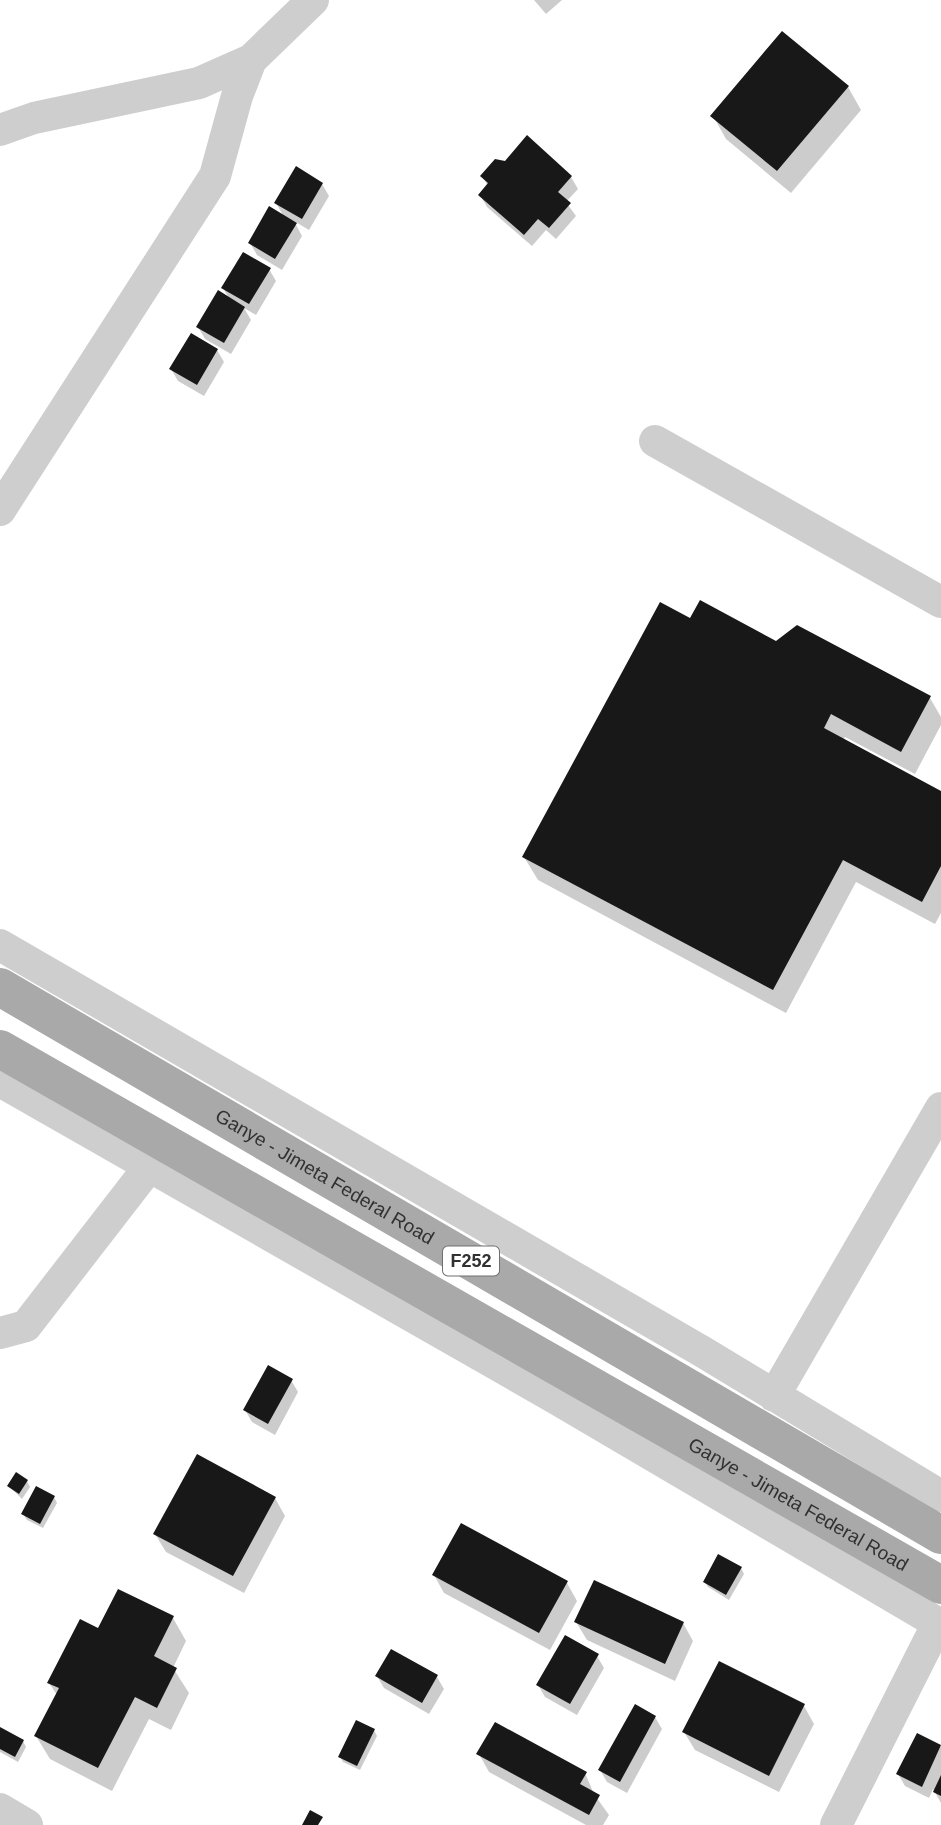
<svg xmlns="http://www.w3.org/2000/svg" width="941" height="1825" font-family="Helvetica,sans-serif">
  <rect width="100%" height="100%" fill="#fff"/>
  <path fill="#0003" d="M 534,0 L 562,0 L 546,14 Z
    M 848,87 L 861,110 L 791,193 L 726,139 L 713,116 Z
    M 482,176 L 571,177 L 578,189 L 566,202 L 576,216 L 556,239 L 546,230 L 532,246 L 487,207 L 480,195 L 488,186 Z
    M 322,184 L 329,196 L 309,230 L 294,221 L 302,236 L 282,270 L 257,255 L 250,243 L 284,217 L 276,203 Z
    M 269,269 L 276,281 L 256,315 L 244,308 L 251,320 L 231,354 L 205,339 L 198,327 L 230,300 L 223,288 Z
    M 217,350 L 224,362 L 204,396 L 178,381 L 171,369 Z
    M 776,643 L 930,698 L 941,717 L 941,725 L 915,774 L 845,737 L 843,740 L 941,793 L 941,913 L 935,924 L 856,882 L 786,1013 L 538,880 L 524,857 Z
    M 291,1380 L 298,1392 L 275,1435 L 252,1422 L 245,1410 Z
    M 27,1481 L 30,1487 L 22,1499 L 9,1486 Z
    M 54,1497 L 57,1503 L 43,1528 L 27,1520 L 23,1514 Z
    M 275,1498 L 285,1516 L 244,1593 L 166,1552 L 155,1534 Z
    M 741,1568 L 744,1574 L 729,1600 L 708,1587 L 705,1582 Z
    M 434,1575 L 567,1583 L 577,1601 L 550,1650 L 444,1593 Z
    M 173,1618 L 186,1641 L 173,1668 L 189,1693 L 171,1730 L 149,1719 L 112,1791 L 50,1759 L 36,1736 L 57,1695 L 49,1683 L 99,1631 Z
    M 576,1622 L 683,1623 L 693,1641 L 675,1681 L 587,1640 Z
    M 597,1656 L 604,1668 L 577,1715 L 545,1697 L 538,1685 Z
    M 377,1676 L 437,1677 L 444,1689 L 429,1714 L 384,1688 Z
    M 804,1706 L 814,1724 L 779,1792 L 695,1750 L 684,1732 Z
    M 655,1717 L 662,1729 L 627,1793 L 607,1782 L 600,1770 Z
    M 374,1730 L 377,1736 L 360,1770 L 343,1762 L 340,1757 Z
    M 0,1731 L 23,1741 L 26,1747 L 18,1762 L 0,1752 Z
    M 918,1735 L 941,1747 L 941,1803 L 933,1789 L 929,1798 L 905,1786 L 898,1774 Z
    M 479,1754 L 585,1773 L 594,1794 L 609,1815 L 603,1825 L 586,1825 L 489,1772 Z"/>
  <path fill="#181818" d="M 782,31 L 849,86 L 777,171 L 710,116 Z
    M 527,135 L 572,176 L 558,192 L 571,203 L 549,228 L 538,219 L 524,235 L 478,195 L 488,183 L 480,176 L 495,159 L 505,161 Z
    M 296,166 L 323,183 L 302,219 L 274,203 Z
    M 269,206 L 297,223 L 275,259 L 248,243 Z
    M 243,252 L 271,268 L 249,304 L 221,288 Z
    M 218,290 L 245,307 L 224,343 L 196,327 Z
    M 191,333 L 218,349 L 197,385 L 169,369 Z
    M 700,600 L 776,641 L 797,625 L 931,696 L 901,752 L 831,714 L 824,728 L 941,791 L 941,866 L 922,902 L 843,860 L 773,990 L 522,857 L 660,602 L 690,618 Z
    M 268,1365 L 293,1379 L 268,1424 L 243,1410 Z
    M 197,1454 L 276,1497 L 233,1576 L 153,1534 Z
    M 16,1472 L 28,1480 L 19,1494 L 7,1486 Z
    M 36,1486 L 55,1496 L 40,1524 L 21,1514 Z
    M 461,1523 L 568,1581 L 539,1633 L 432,1575 Z
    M 718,1554 L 742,1567 L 726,1595 L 703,1582 Z
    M 594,1580 L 684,1622 L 665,1664 L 574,1622 Z
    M 118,1589 L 174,1616 L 154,1656 L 177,1668 L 157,1708 L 135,1697 L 98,1768 L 34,1736 L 59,1688 L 47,1683 L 80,1619 L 98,1628 Z
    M 565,1635 L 599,1654 L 570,1704 L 536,1685 Z
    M 391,1649 L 438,1675 L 422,1703 L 375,1676 Z
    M 719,1661 L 805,1704 L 769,1776 L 682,1732 Z
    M 635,1704 L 656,1716 L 620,1782 L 598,1770 Z
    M 356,1720 L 375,1729 L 357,1766 L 338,1757 Z
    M 495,1722 L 587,1772 L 580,1784 L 600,1795 L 589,1815 L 476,1754 Z
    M 0,1727 L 24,1740 L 15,1757 L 0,1749 Z
    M 917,1733 L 941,1745 L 922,1787 L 896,1774 Z
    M 941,1775 L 941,1796 L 933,1792 Z
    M 310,1810 L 323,1817 L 318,1825 L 302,1825 Z"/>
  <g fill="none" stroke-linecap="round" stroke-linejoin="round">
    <path stroke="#cecece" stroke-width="32" d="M 0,130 L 34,118 L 199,83 L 251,60 L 313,0
      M 655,441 L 941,602
      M 0,510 L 215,176 L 237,96 L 251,60
      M 0,945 L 703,1352 L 941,1496
      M 0,1081 L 557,1399 L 941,1625
      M 0,1333 L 26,1326 L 149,1167
      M 774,1396 L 941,1108
      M 0,1809 L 27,1825
      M 836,1825 L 938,1623"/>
    <g stroke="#a9a9a9" stroke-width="38">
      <path id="s1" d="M 0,987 L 941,1535"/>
      <path id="s2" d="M 0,1049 L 941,1585"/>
    </g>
  </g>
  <g text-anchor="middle" stroke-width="7" stroke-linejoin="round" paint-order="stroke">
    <rect fill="#fff" stroke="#6f6f6f" stroke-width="2" x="443" y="1246.5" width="56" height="29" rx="5"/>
    <g font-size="18" font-weight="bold" fill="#313131">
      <text x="471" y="1267">F252</text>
    </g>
    <g font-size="19" fill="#313131" stroke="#fff">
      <text dy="7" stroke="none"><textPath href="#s1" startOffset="376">Ganye - Jimeta Federal Road</textPath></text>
      <text dy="7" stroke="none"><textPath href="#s2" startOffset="919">Ganye - Jimeta Federal Road</textPath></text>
    </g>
  </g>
</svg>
